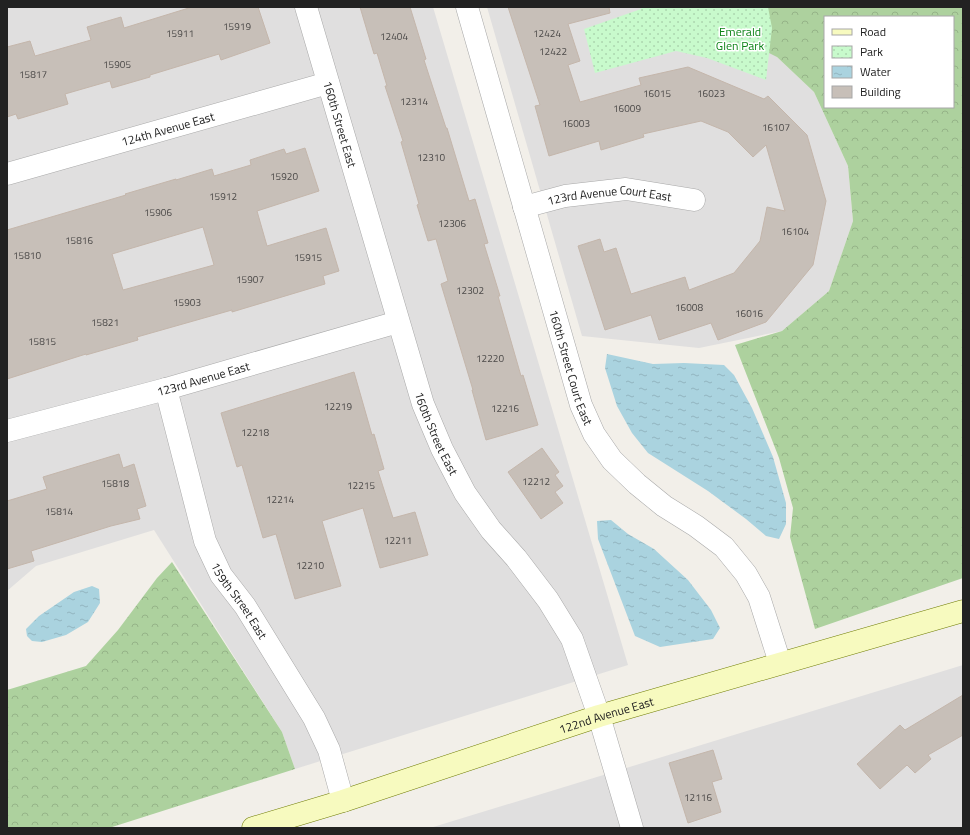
<svg xmlns="http://www.w3.org/2000/svg" width="970" height="835" viewBox="0 0 970 835" font-family="'Titillium Web',sans-serif">
<style>
.residential{fill:#e0dfdf}
.forest{fill:url(#forest-crowns);fill-rule:evenodd}
.park{fill:url(#park-dots)}
.water{fill:url(#water-ripples)}
.building{fill:#c7bfb8;stroke:#c4b6ab;fill-rule:evenodd}
.lines{fill:none;stroke-linecap:round;stroke-linejoin:round}
.minor-casing{stroke:#a9a9a9;stroke-width:23}
.secondary-casing{stroke:#707d05;stroke-width:23}
.minor{stroke:#fff;stroke-width:22}
.secondary{stroke:#f7fabf;stroke-width:22}
.labels{text-anchor:middle;dominant-baseline:central;stroke-width:3;stroke-linejoin:round;paint-order:stroke}
.number-label{font-size:10px;fill:#4b4948}
.park-label{font-size:12px;fill:#0c8416;stroke:#fff}
.street-label{font-size:12px;fill:#222;stroke:#fff}
</style>
<defs>
<pattern id="forest-crowns" width="20" height="18" patternUnits="userSpaceOnUse"><rect width="20" height="18" fill="#add19e"/><path d="M2 6a3 3 0 1 1 6 0M12 15a3 3 0 1 1 6 0" fill="none" stroke="#95b388"/></pattern>
<pattern id="park-dots" width="8" height="8" patternUnits="userSpaceOnUse"><rect width="8" height="8" fill="#c8facc"/><path d="M2 2h.1M6 6h.1" fill="none" stroke="#acd6af" stroke-width="1.8" stroke-linecap="round"/></pattern>
<pattern id="water-ripples" width="26" height="14" patternUnits="userSpaceOnUse"><rect width="26" height="14" fill="#aad3df"/><path d="M2 4q2-2 4 0t4 0M15 11q2-2 4 0t4 0" fill="none" stroke="#92b5bf"/></pattern>
</defs>
<rect width="100%" height="100%" fill="#f2efe9"/>
<!-- residential -->
<path class="residential" d="M 7,7 L 433,7 L 628,665 L 295,769 L 282,732 L 154,530 L 36,566 L 7,591 Z
M 487,7 L 768,7 L 777,57 L 814,92 L 848,166 L 853,221 L 829,291 L 782,331 L 699,348 L 582,336 Z
M 963,665 L 963,828 L 430,828 Z"/>
<!-- forest -->
<path class="forest" d="M 677,7 L 963,7 L 963,578 L 815,629 L 790,537 L 793,508 L 779,458 L 735,345 L 782,331 L 829,291 L 853,221 L 848,166 L 814,92 L 777,57 ZM 825,17 L 953,17 L 953,107 L 825,107 Z
M 172,562 L 282,732 L 295,769 L 109,828 L 7,828 L 7,690 L 86,666 L 118,630 L 157,578 Z"/>
<!-- park -->
<path class="park" d="M 641,7 L 768,7 L 772,28 L 766,80 L 707,58 L 676,51 L 595,73 L 584,29 L 641,9 Z"/>
<!-- water -->
<path class="water" d="M 607,354 L 653,364 L 684,363 L 724,365 L 734,375 L 752,408 L 773,457 L 786,503 L 786,524 L 779,539 L 766,536 L 746,519 L 708,491 L 648,453 L 632,433 L 617,406 L 605,368 Z
M 611,520 L 628,534 L 654,549 L 688,580 L 711,610 L 720,628 L 713,639 L 660,647 L 635,636 L 598,539 L 597,521 Z
M 92,586 L 99,589 L 100,603 L 88,622 L 66,635 L 42,642 L 32,641 L 27,636 L 26,629 L 39,616 L 74,592 Z"/>
<!-- building -->
<path class="building" d="M 192,7 L 258,7 L 270,43 L 221,60 L 219,54 L 150,75 L 150,77 L 112,88 L 110,81 L 65,94 L 68,104 L 18,119 L 16,114 L 7,117 L 7,47 L 30,41 L 35,56 L 91,40 L 87,27 L 121,17 L 124,28 Z
M 360,7 L 410,7 L 426,59 L 424,60 L 446,128 L 447,128 L 469,201 L 475,199 L 488,243 L 484,244 L 500,296 L 498,296 L 521,376 L 523,375 L 538,425 L 486,440 L 472,390 L 473,390 L 441,284 L 448,281 L 436,239 L 428,241 L 417,205 L 419,204 L 401,142 L 403,141 L 385,86 L 387,86 L 377,53 L 374,54 Z
M 508,7 L 609,7 L 610,13 L 568,24 L 580,61 L 568,65 L 580,102 L 641,85 L 639,78 L 688,67 L 764,99 L 768,96 L 807,135 L 826,201 L 813,265 L 766,322 L 718,340 L 711,323 L 659,340 L 651,315 L 605,330 L 578,246 L 600,239 L 604,252 L 616,248 L 631,294 L 685,277 L 689,290 L 734,273 L 760,241 L 767,207 L 785,211 L 766,145 L 753,157 L 728,132 L 701,121 L 643,134 L 644,137 L 601,150 L 599,141 L 549,156 L 535,106 L 540,105 Z
M 305,148 L 319,191 L 257,211 L 267,246 L 326,228 L 339,271 L 323,276 L 325,284 L 232,312 L 232,310 L 137,337 L 138,340 L 86,355 L 86,354 L 7,379 L 7,230 L 126,195 L 125,194 L 176,179 L 176,180 L 212,169 L 214,176 L 251,165 L 250,160 L 284,149 L 286,154 ZM 203,227 L 214,265 L 123,290 L 112,254 Z
M 354,372 L 372,435 L 374,434 L 384,469 L 378,471 L 393,518 L 415,512 L 428,555 L 380,568 L 363,508 L 322,521 L 341,586 L 295,599 L 276,534 L 263,538 L 242,465 L 237,467 L 221,413 Z
M 542,448 L 559,472 L 555,475 L 563,486 L 555,492 L 563,503 L 541,519 L 508,472 Z
M 119,454 L 123,468 L 134,464 L 146,506 L 137,509 L 140,519 L 111,526 L 31,551 L 34,561 L 7,569 L 7,501 L 47,489 L 43,477 Z
M 963,695 L 963,735 L 928,755 L 931,759 L 915,773 L 907,765 L 880,789 L 857,764 L 900,725 L 905,730 Z
M 713,750 L 722,779 L 712,782 L 721,812 L 688,823 L 669,763 Z"/>
<g class="lines">
<defs>
<g id="minor">
<path id="s1" d="M 306,7 L 423,404 L 442,449 L 465,493 L 491,530 L 516,558 L 548,600 L 572,639 L 599,716 L 632,828"/>
<path id="s2" d="M 467,7 L 581,405 L 594,434 L 612,460 L 637,484 L 664,506 L 696,526 L 724,547 L 746,574 L 759,597 L 780,663"/>
<path id="s3" d="M 7,174 L 328,83"/>
<path id="s4" d="M 524,207 L 565,196 L 626,189 L 694,200"/>
<path id="s5" d="M 166,389 L 205,541 L 221,575 L 245,606 L 314,718 L 329,750 L 343,801"/>
<path id="s6" d="M 7,431 L 166,389 L 398,322"/>
</g>
<g id="secondary">
<path id="s7" d="M 253,828 L 343,801 L 599,716 L 963,611"/>
</g>
</defs>
<!-- minor casing -->
<use href="#minor" class="minor-casing"/>
<!-- secondary casing -->
<use href="#secondary" class="secondary-casing"/>
<!-- minor -->
<use href="#minor" class="minor"/>
<!-- secondary -->
<use href="#secondary" class="secondary"/>
</g>
<g class="labels">
<!-- number labels -->
<g class="number-label">
<text x="237" y="26">15919</text>
<text x="180" y="33">15911</text>
<text x="547" y="33">12424</text>
<text x="394" y="36">12404</text>
<text x="553" y="51">12422</text>
<text x="117" y="64">15905</text>
<text x="33" y="74">15817</text>
<text x="657" y="93">16015</text>
<text x="711" y="93">16023</text>
<text x="414" y="101">12314</text>
<text x="627" y="108">16009</text>
<text x="576" y="123">16003</text>
<text x="776" y="127">16107</text>
<text x="431" y="157">12310</text>
<text x="284" y="176">15920</text>
<text x="223" y="196">15912</text>
<text x="158" y="212">15906</text>
<text x="452" y="223">12306</text>
<text x="795" y="231">16104</text>
<text x="79" y="240">15816</text>
<text x="27" y="255">15810</text>
<text x="308" y="257">15915</text>
<text x="250" y="279">15907</text>
<text x="470" y="290">12302</text>
<text x="187" y="302">15903</text>
<text x="689" y="307">16008</text>
<text x="749" y="313">16016</text>
<text x="105" y="322">15821</text>
<text x="42" y="341">15815</text>
<text x="490" y="358">12220</text>
<text x="338" y="406">12219</text>
<text x="505" y="408">12216</text>
<text x="255" y="432">12218</text>
<text x="536" y="481">12212</text>
<text x="115" y="483">15818</text>
<text x="361" y="485">12215</text>
<text x="280" y="499">12214</text>
<text x="59" y="511">15814</text>
<text x="398" y="540">12211</text>
<text x="310" y="565">12210</text>
<text x="698" y="797">12116</text>
</g>
<!-- park labels -->
<g class="park-label">
<text x="740" y="31">Emerald<tspan x="740" dy="14">Glen Park</tspan></text>
</g>
<!-- street labels -->
<g class="street-label">
<text stroke="none"><textPath href="#s1" startOffset="122">160th Street East</textPath></text>
<text stroke="none"><textPath href="#s3" startOffset="167">124th Avenue East</textPath></text>
<text stroke="none"><textPath href="#s4" startOffset="87">123rd Avenue Court East</textPath></text>
<text stroke="none"><textPath href="#s2" startOffset="375">160th Street Court East</textPath></text>
<text stroke="none"><textPath href="#s6" startOffset="203">123rd Avenue East</textPath></text>
<text stroke="none"><textPath href="#s1" startOffset="446">160th Street East</textPath></text>
<text stroke="none"><textPath href="#s5" startOffset="226">159th Street East</textPath></text>
<text stroke="none"><textPath href="#s7" startOffset="371">122nd Avenue East</textPath></text>
</g>
</g>
<!-- border -->
<rect width="970" height="835" fill="none" stroke="#222222" stroke-width="16"/>
<!-- legend -->
<rect x="824" y="16" width="130" height="92" fill="#ffffff" stroke="#a7a7a7"/>
<rect x="832" y="29" width="20" height="6" fill="#f7fabf" stroke="#a7a7a7"/>
<text x="860" y="36" font-size="12" fill="#222222">Road</text>
<rect x="832" y="46" width="20" height="12" fill="url(#park-dots)" stroke="#a7a7a7"/>
<text x="860" y="56" font-size="12" fill="#222222">Park</text>
<rect x="832" y="66" width="20" height="12" fill="url(#water-ripples)" stroke="#a7a7a7"/>
<text x="860" y="76" font-size="12" fill="#222222">Water</text>
<rect x="832" y="86" width="20" height="12" fill="#c7bfb8" stroke="#a7a7a7"/>
<text x="860" y="96" font-size="12" fill="#222222">Building</text>
</svg>
